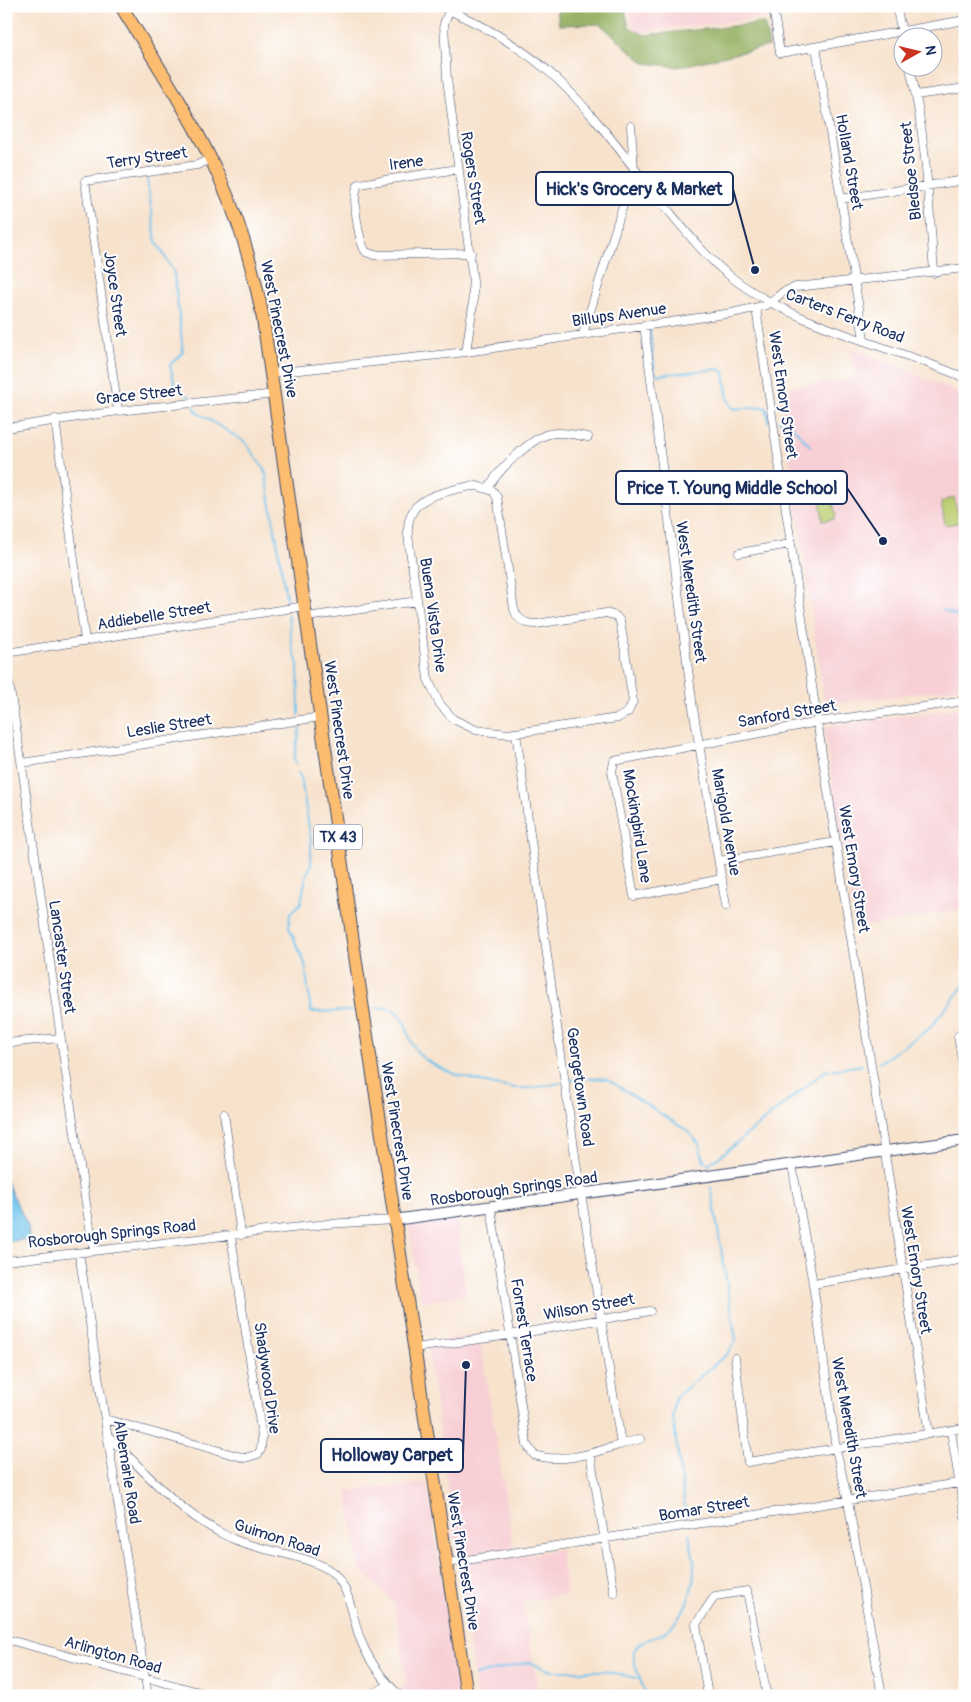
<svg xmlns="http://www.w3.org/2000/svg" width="971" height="1702" viewBox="0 0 971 1702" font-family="Pangolin,sans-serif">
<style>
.built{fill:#f7cfd4}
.green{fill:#bbcd70;stroke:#6b7e67}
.forest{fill:#94b062;stroke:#587060}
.water{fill:#71c2ec;stroke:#4678a5}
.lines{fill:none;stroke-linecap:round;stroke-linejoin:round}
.stream{stroke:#71c2ec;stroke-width:2}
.minor-casing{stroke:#3c4a6e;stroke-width:9}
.tertiary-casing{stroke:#3c4a6e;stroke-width:12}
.primary-casing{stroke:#3c4a6e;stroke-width:14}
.minor{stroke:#fff;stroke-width:8}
.tertiary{stroke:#fff;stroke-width:10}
.primary{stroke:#fcbd6f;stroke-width:12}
.labels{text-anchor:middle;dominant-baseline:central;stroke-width:4;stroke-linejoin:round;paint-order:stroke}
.shield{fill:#fff;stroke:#5f6d8e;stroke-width:1}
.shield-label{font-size:15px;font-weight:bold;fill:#1b2f5e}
.street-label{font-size:16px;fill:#1b2f5e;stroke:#fff}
.leader{fill:none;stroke:#1b2f5e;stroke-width:2}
.callout-dot{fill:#1b2f5e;stroke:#fff;stroke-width:2}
.callout{fill:#fff;stroke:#1b2f5e;stroke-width:2}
.callout-label{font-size:18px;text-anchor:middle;font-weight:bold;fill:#1b2f5e}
</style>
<rect width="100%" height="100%" fill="#fff"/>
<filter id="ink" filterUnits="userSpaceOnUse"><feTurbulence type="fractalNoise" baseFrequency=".02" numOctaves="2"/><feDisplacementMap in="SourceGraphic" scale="10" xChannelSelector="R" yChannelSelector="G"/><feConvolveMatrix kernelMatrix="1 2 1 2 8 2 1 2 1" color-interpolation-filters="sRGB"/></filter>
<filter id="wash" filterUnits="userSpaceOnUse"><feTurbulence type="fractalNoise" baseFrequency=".0096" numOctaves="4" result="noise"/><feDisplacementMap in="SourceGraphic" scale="20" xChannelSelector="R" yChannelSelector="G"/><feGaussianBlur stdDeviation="1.12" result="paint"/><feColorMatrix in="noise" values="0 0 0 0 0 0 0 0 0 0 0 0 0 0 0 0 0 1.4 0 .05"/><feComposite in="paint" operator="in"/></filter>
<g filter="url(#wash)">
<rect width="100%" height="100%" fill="#f7e2cc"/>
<!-- built -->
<path class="built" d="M 629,6 L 765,6 L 767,18 L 639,32 L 632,25 Z
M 850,347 L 965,395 L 965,687 L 825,705 L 779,389 L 855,379 Z
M 965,707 L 965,909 L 856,928 L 824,731 L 828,727 Z
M 456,1219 L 466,1296 L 421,1302 L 409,1225 Z
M 479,1335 L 515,1557 L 560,1549 L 567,1594 L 523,1602 L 539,1696 L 477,1696 L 427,1343 Z
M 427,1483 L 459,1696 L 395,1696 L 406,1680 L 394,1604 L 359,1568 L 347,1491 Z"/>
<!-- green -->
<path class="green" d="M 832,497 L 836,516 L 834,519 L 823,521 L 820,498 Z
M 954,497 L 959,520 L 958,523 L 945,525 L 941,502 Z"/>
<!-- forest -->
<path class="forest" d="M 557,6 L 624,6 L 629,27 L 645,35 L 764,23 L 769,46 L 678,67 L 644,63 L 600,24 L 559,25 Z"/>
<!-- water -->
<path class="water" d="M 6,1181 L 28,1226 L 29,1237 L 27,1239 L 6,1242 Z"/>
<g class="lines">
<!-- stream -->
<path class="stream" d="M 147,180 L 156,241 L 174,273 L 183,352 L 170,365 L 176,389 L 192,398
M 650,330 L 655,373 L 657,375 L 720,369 L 724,373 L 728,400 L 732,407 L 736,409 L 766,407 L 769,422
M 194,407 L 198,413 L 245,442 L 265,470 L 287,602
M 778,421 L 791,425 L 810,446
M 943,610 L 965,620
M 288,615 L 292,646 L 298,664 L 299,715
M 297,765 L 294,759 L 300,728
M 298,773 L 301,778 L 311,841 L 311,865 L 306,876 L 301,903 L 290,914 L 289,927 L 305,964 L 311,1012 L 352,1011
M 375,1008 C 413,1005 401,1034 418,1053 C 436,1073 496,1088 522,1088 C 535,1089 548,1085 560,1083
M 879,1063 L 929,1029 L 965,984
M 570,1080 L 592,1078 L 607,1079 L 688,1131 L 699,1144 L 704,1162 L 709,1163
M 709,1167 L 709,1163 L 718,1158 L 825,1071 L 862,1065
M 686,1517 L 673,1416 L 675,1398 L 728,1353 L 736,1340 L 711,1187
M 475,1675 L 529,1662 L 551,1671 L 605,1671 L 640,1679 L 646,1696
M 640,1678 C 637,1671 632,1661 634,1652 C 636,1641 653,1639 662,1634 C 684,1620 695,1590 694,1564 C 694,1554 690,1544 689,1534"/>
</g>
</g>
<g filter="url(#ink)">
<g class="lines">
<defs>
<path id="minor" d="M 440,6 C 484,25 524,48 558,80 C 595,115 626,159 658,198 C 681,225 702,254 730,276 C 794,327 890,345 965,378
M 773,6 L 780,53 L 965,20
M 896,6 L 904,41
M 449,10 L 444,24 L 447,79 L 473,280 L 473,305 L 466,352
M 816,47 L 864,339
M 910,68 C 926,135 929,204 934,273
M 916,95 L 965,88
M 458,169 L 359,184 C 350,193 359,243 366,252 L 374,255 L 471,253
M 841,199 L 965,180
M 756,308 L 823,760 L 929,1434
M 644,325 L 693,708 L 726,906
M 583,334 L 634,170 L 631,126
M 272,373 L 466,352 L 732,313 L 767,305 L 783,292 L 796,287 L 965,268
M 118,411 L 85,181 L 197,165 L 211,159
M 55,419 L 85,641
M 6,428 L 118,411 L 275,394
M 477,486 L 493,491 L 497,497 L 514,609 C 517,619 525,624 536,624 L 606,613 L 616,616 L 620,621 L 633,701 L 628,712 L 618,718 L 508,734 L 476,730 L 453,719 L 439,703 L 428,679 L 408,535 C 406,508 422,498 445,492 C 456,489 466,486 477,486 Z
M 488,489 C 495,473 531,438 549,434 C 561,431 575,435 588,437
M 739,553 L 790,544
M 307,617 L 417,601
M 6,653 L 305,606
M 6,666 C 39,861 60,1057 94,1251
M 516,733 L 576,1162 L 621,1444
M 22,763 L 320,717
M 719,861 L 836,842
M 722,879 L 634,896 L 612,772 L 614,761 L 818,722 L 965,701
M 958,1036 L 965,1075
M 6,1043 L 60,1038
M 224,1114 L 241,1235
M 792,1165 L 813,1284 L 836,1449 L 848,1501 L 882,1696
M 491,1208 L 527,1445 L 534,1455 C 568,1466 607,1447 640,1439
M 79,1253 L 148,1696
M 6,1261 L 327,1224 L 394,1220
M 813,1284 L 965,1259
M 414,1348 L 510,1335 L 650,1311
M 735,1358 L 748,1462 L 965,1428
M 105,1419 L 245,1458 L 258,1454 L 261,1449 L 262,1437 L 231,1236
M 951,1431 L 965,1517
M 107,1435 C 147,1473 180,1515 231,1538 C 260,1552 308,1554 332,1572 C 351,1588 352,1619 361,1641 C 370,1663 383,1680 400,1696
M 590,1454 L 614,1593
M 447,1563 L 965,1482
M 6,1639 L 213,1696
M 370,1696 L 388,1685
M 708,1696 L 696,1624 L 715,1596 L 747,1591 L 767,1696"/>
<path id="tertiary" d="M 394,1220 L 965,1140"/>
<path id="primary" d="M 121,6 C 156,63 194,120 221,181 C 241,225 254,271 263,319 L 359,983 L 467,1696"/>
</defs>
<!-- minor casing -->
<use href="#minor" class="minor-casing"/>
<!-- tertiary casing -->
<use href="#tertiary" class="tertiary-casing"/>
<!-- primary casing -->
<use href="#primary" class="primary-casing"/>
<!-- minor -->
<use href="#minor" class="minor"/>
<!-- tertiary -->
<use href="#tertiary" class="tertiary"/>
<!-- primary -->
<use href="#primary" class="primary"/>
</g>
</g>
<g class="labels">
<!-- shield labels -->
<rect class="shield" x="314" y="824.5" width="48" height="25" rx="4"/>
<g class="shield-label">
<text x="338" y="837">TX 43</text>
</g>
<!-- street labels -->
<g class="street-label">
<text transform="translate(147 158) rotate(-8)">Terry Street</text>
<text transform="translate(849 162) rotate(80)">Holland Street</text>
<text transform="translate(406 163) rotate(-8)">Irene</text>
<text transform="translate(911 171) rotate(-96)">Bledsoe Street</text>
<text transform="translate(473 178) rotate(81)">Rogers Street</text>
<text transform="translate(115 294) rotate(82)">Joyce Street</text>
<text transform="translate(619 315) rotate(-8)">Billups Avenue</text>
<text transform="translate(845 316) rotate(21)">Carters Ferry Road</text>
<text transform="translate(279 329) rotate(79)">West Pinecrest Drive</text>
<text transform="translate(139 395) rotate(-6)">Grace Street</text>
<text transform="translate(783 395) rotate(82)">West Emory Street</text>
<text transform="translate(691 592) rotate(82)">West Meredith Street</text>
<text transform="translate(433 615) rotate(82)">Buena Vista Drive</text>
<text transform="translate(154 616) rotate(-9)">Addiebelle Street</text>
<text transform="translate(787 714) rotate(-10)">Sanford Street</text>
<text transform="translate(169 726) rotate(-9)">Leslie Street</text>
<text transform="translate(339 730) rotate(82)">West Pinecrest Drive</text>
<text transform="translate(726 822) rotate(80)">Marigold Avenue</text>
<text transform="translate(637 826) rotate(81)">Mockingbird Lane</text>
<text transform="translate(854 869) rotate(81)">West Emory Street</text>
<text transform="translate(62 957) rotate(82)">Lancaster Street</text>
<text transform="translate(580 1087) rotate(82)">Georgetown Road</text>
<text transform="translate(397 1131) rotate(81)">West Pinecrest Drive</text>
<text transform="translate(514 1189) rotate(-8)">Rosborough Springs Road</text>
<text transform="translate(112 1234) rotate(-6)">Rosborough Springs Road</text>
<text transform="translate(916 1270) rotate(81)">West Emory Street</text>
<text transform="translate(589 1307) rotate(-10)">Wilson Street</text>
<text transform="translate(524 1330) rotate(81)">Forrest Terrace</text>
<text transform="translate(267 1378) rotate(82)">Shadywood Drive</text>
<text transform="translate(849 1428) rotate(80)">West Meredith Street</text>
<text transform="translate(127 1472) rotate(81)">Albemarle Road</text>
<text transform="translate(704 1509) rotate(-9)">Bomar Street</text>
<text transform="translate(277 1538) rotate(18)">Guimon Road</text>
<text transform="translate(463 1561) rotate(81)">West Pinecrest Drive</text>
<text transform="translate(113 1655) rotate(16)">Arlington Road</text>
</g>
</g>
<!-- callouts -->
<path class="leader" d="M755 270L733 189M883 541L847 488M466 1365L463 1455"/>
<g class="callout-dot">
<circle cx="755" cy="270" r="5"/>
<circle cx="883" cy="541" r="5"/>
<circle cx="466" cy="1365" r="5"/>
</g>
<g class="callout">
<rect x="536" y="172" width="197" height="33" rx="5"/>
<rect x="616" y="471" width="231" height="33" rx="5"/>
<rect x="321" y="1439" width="142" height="33" rx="5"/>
</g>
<g class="callout-label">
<text x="634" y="195">Hick's Grocery &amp; Market</text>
<text x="732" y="494">Price T. Young Middle School</text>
<text x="392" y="1461">Holloway Carpet</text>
</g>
<!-- margin -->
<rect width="971" height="1702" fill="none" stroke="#fff" stroke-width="25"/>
<!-- north arrow -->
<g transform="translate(918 52) rotate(82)"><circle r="24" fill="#ffffff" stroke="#a4acbf"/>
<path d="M0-4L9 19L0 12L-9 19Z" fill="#c8321e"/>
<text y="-8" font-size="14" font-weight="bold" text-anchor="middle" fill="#1b2f5e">N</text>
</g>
</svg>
